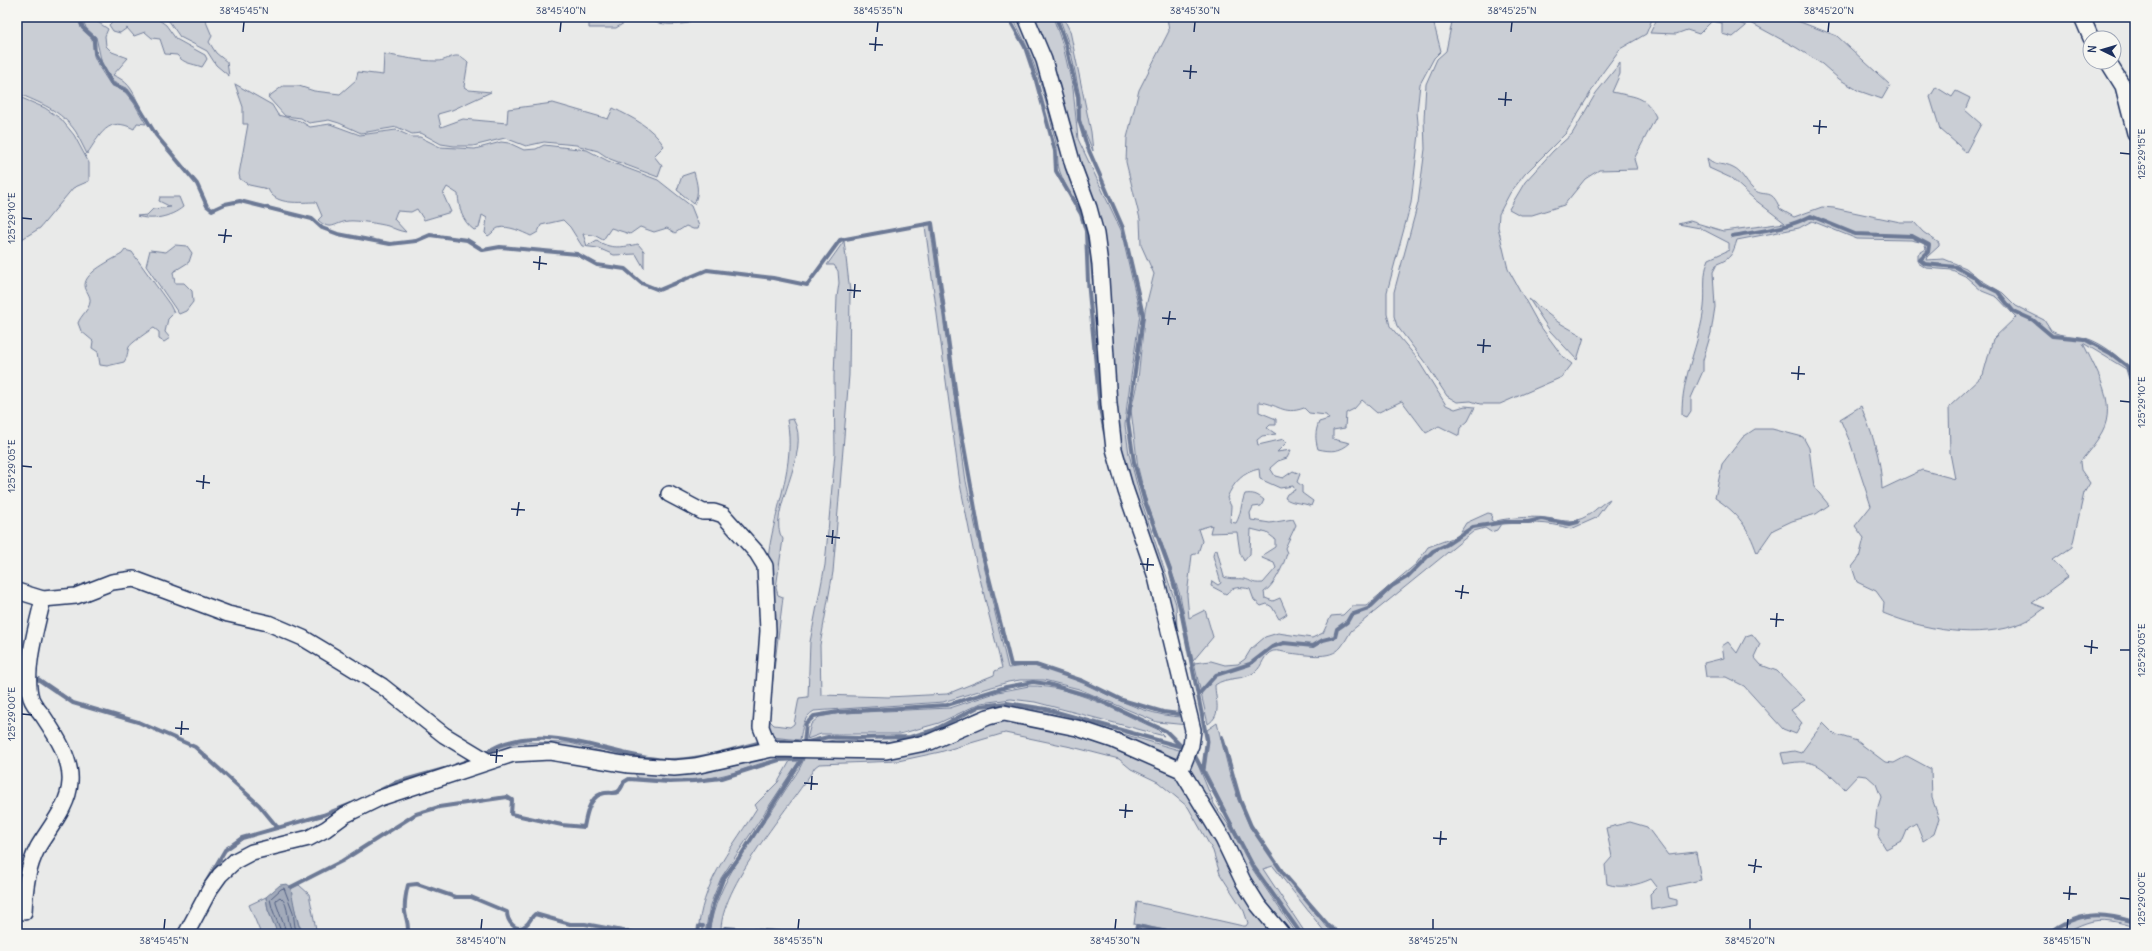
<svg xmlns="http://www.w3.org/2000/svg" width="2152" height="951" viewBox="0 0 2152 951" font-family="Delius,sans-serif">
<style>
.green{fill:#caced5;stroke:#727e9a}
.water{fill:#a2aaba;stroke:#6c7995}
.lines{fill:none;stroke-linecap:round;stroke-linejoin:round}
.shore{stroke:#516083;stroke-width:1}
.stream{stroke:#6c7995;stroke-width:4}
.minor-casing{stroke:#1b2f5e;stroke-width:18}
.minor{stroke:#f6f6f2;stroke-width:15}
.ticks{fill:none;stroke:#1b2f5e;stroke-width:1.5}
.neatline{fill:none;stroke:#1b2f5e;stroke-width:1.5}
.ticks-label{font-size:10px;text-anchor:middle;fill:#1b2f5e}
</style>
<rect width="100%" height="100%" fill="#e9eae9"/>
<filter id="ink" filterUnits="userSpaceOnUse"><feTurbulence type="fractalNoise" baseFrequency=".025" numOctaves="2"/><feDisplacementMap in="SourceGraphic" scale="8" xChannelSelector="R" yChannelSelector="G"/><feConvolveMatrix kernelMatrix="1 2 1 2 8 2 1 2 1" color-interpolation-filters="sRGB"/></filter>
<g filter="url(#ink)">
<!-- green -->
<path class="green" d="M 17,17 L 78,17 L 81,28 L 92,38 L 94,56 L 99,67 L 110,84 L 125,92 L 134,103 L 146,124 L 137,123 L 134,129 C 108,115 100,135 87,154 C 83,147 80,139 76,132 C 61,110 40,103 17,93 Z
M 82,17 L 90,17 L 108,29 L 105,36 L 106,46 L 112,52 L 128,58 L 113,75 C 127,81 132,88 138,103 L 128,89 L 113,82 L 102,64 L 96,37 L 86,28 Z
M 117,17 L 155,17 L 166,25 L 176,39 L 205,55 L 207,59 L 202,67 C 191,63 184,64 177,55 L 165,54 L 160,39 L 152,38 L 145,32 L 134,36 L 127,28 L 120,33 L 113,31 L 109,25 Z
M 162,17 L 204,17 L 212,36 L 209,42 L 216,53 L 227,62 L 229,76 L 216,65 L 207,51 L 180,37 L 169,21 Z
M 589,17 L 634,17 L 616,28 L 589,28 Z
M 646,17 L 687,17 L 689,23 C 676,25 656,26 646,17 Z
M 1012,17 L 1022,17 L 1035,46 L 1055,110 L 1068,163 L 1088,215 L 1093,234 L 1097,256 L 1104,376 L 1111,442 L 1123,490 L 1153,576 L 1188,725 L 1157,722 L 1079,689 L 1044,680 L 1020,680 L 1008,682 L 943,702 L 814,711 C 803,717 802,729 800,740 L 771,737 L 767,735 L 764,725 C 766,692 771,660 771,627 C 771,604 766,574 769,551 C 775,508 796,464 787,420 L 793,419 C 814,452 764,515 783,539 L 776,588 L 778,595 L 783,597 L 768,719 L 774,725 L 790,727 L 794,724 L 799,698 L 808,697 L 810,642 L 825,565 L 835,453 L 834,377 L 837,297 L 839,283 L 838,271 L 834,265 L 827,265 L 844,241 L 850,292 L 849,375 L 833,572 L 820,645 L 821,695 L 888,697 L 947,694 L 994,675 L 995,671 L 1002,668 L 974,554 L 960,484 L 925,226 L 930,224 L 966,481 L 981,553 L 1008,668 C 1018,667 1029,665 1039,667 C 1088,679 1130,715 1182,717 L 1184,715 L 1149,572 L 1116,475 L 1111,454 L 1102,403 L 1088,230 C 1082,209 1067,192 1060,172 C 1057,164 1058,156 1057,148 C 1047,103 1035,57 1012,17 Z
M 1030,17 L 1053,17 L 1063,46 L 1073,89 L 1078,139 L 1121,230 L 1140,314 L 1127,405 L 1125,425 L 1129,454 L 1141,500 L 1176,604 L 1177,629 L 1200,732 L 1196,760 L 1214,804 L 1230,827 L 1251,867 L 1297,934 L 1288,934 L 1271,916 L 1192,779 L 1190,768 L 1195,741 L 1118,449 L 1104,258 Z
M 1059,17 L 1063,17 L 1070,31 L 1091,132 L 1093,151 L 1080,120 L 1080,97 L 1070,47 Z
M 1167,17 L 1432,17 L 1441,51 L 1434,58 L 1420,84 L 1417,112 L 1419,134 L 1411,203 L 1387,292 L 1387,313 L 1390,326 L 1416,357 L 1446,405 L 1455,409 L 1465,406 L 1475,407 L 1468,421 L 1460,428 L 1459,436 L 1439,426 L 1426,433 L 1402,401 L 1377,413 L 1362,400 L 1354,409 L 1346,413 L 1345,428 L 1333,430 L 1333,439 L 1350,443 C 1340,452 1331,452 1318,449 C 1315,439 1315,432 1319,422 L 1329,419 L 1326,415 L 1309,413 L 1304,408 C 1283,416 1277,403 1259,402 L 1259,412 L 1276,419 L 1276,425 L 1270,425 L 1267,428 L 1276,434 L 1262,436 L 1257,440 L 1258,445 L 1284,439 L 1287,442 L 1277,452 L 1291,450 L 1287,458 L 1278,461 L 1270,468 L 1275,476 L 1283,478 L 1293,471 L 1300,474 L 1297,482 L 1302,486 L 1302,493 L 1313,501 L 1311,506 C 1302,502 1292,504 1285,498 L 1287,494 L 1295,490 L 1293,486 L 1280,488 L 1260,479 L 1259,469 C 1243,472 1233,483 1227,498 L 1231,506 L 1230,522 L 1236,523 C 1241,515 1241,503 1245,494 C 1253,493 1257,494 1264,500 L 1261,506 L 1253,507 L 1250,513 L 1251,520 L 1270,523 L 1293,519 L 1296,525 L 1285,548 L 1287,553 C 1284,565 1274,586 1264,592 L 1265,598 L 1273,601 L 1280,598 L 1287,614 L 1279,619 L 1272,607 L 1267,604 L 1261,606 L 1254,600 L 1250,589 C 1240,587 1233,586 1226,594 L 1211,586 L 1212,581 L 1218,585 L 1221,583 L 1213,556 L 1214,551 L 1217,550 L 1224,577 C 1232,580 1236,578 1244,579 C 1252,580 1250,584 1263,583 L 1276,568 L 1274,563 L 1262,558 L 1264,554 L 1275,547 L 1275,539 L 1267,533 L 1251,529 L 1250,554 L 1244,561 L 1240,553 L 1237,532 L 1210,533 L 1212,525 L 1198,529 L 1202,541 L 1198,553 L 1192,555 L 1187,595 L 1189,618 L 1205,610 L 1213,637 L 1193,661 L 1180,595 L 1145,496 L 1138,468 L 1131,410 L 1138,379 L 1145,310 L 1154,274 L 1141,245 L 1140,219 L 1126,162 L 1127,138 L 1139,90 L 1169,31 Z
M 1453,17 L 1653,17 L 1646,34 L 1620,49 L 1603,72 L 1566,133 L 1525,174 L 1510,193 L 1499,214 L 1498,227 L 1508,269 L 1538,323 L 1563,357 L 1572,364 L 1562,377 L 1500,404 L 1480,404 L 1471,401 L 1457,402 L 1447,396 L 1426,364 L 1397,326 L 1394,316 L 1394,292 L 1418,203 L 1425,149 L 1424,119 L 1426,84 L 1437,59 L 1446,51 Z
M 1658,17 L 1727,17 L 1746,26 L 1733,37 L 1722,34 L 1722,23 L 1712,21 L 1699,34 L 1687,30 L 1676,34 L 1650,33 Z
M 1740,17 L 1787,17 L 1837,36 L 1890,85 L 1882,99 L 1859,91 L 1839,79 L 1822,64 L 1797,48 Z
M 384,54 C 401,57 420,61 437,61 C 450,61 455,49 468,62 L 464,87 L 469,90 L 491,92 L 452,110 L 438,114 L 441,127 L 463,119 L 507,123 L 508,109 L 553,103 L 608,119 L 613,108 C 633,118 652,127 664,146 L 654,156 L 662,166 L 658,177 L 610,159 L 598,151 L 576,145 L 544,142 L 526,146 L 505,138 L 473,146 L 454,146 L 441,144 L 421,133 L 412,134 L 397,127 L 361,133 L 339,123 L 329,120 L 309,123 L 301,118 L 285,116 L 268,97 L 283,86 L 299,86 L 314,91 L 340,94 L 356,80 L 358,72 L 383,75 Z
M 1620,63 L 1620,74 L 1612,92 C 1634,97 1646,95 1656,117 L 1634,159 L 1637,169 L 1599,170 L 1585,179 L 1564,205 L 1532,215 L 1520,215 L 1509,209 L 1525,182 L 1553,151 L 1572,134 L 1596,93 Z
M 235,84 L 272,105 L 278,115 L 300,121 L 310,127 L 330,124 L 360,135 L 396,130 L 412,137 L 420,137 L 440,147 L 475,149 L 501,142 L 509,143 L 524,150 L 536,149 L 544,145 L 587,150 L 608,161 L 658,180 L 691,206 L 699,226 L 698,229 L 693,229 L 686,226 L 675,233 L 667,228 L 654,232 L 640,227 L 630,234 L 611,228 L 603,240 L 594,235 L 583,234 L 587,246 L 597,240 C 609,250 624,247 638,244 L 644,251 L 644,268 L 636,254 L 614,255 L 598,248 L 582,246 L 570,227 L 563,220 L 541,225 L 538,232 L 531,236 C 522,232 509,225 498,228 C 495,229 492,234 488,236 L 485,233 L 487,218 L 482,215 L 479,228 L 474,230 C 462,221 459,209 458,194 L 447,187 L 443,194 L 451,212 L 424,220 L 417,209 L 411,212 L 397,211 L 394,219 L 406,232 C 399,231 395,229 388,226 C 381,224 357,220 348,221 C 334,223 331,232 318,220 L 322,216 L 316,202 C 300,202 275,206 268,189 L 249,185 L 240,179 L 239,174 L 248,124 L 243,124 L 243,107 Z
M 1936,87 L 1952,97 L 1956,91 L 1970,98 L 1965,110 L 1981,124 L 1966,152 L 1940,129 L 1930,97 Z
M 17,96 L 45,108 L 61,119 L 74,135 L 89,163 L 89,181 L 73,188 L 40,228 L 17,242 Z
M 1707,158 C 1715,166 1724,163 1733,168 C 1742,172 1745,181 1752,188 C 1764,200 1771,185 1780,209 L 1794,217 L 1822,207 L 1834,208 L 1900,222 L 1914,222 L 1923,232 L 1939,243 L 1939,246 L 1927,257 L 1926,260 L 1944,259 L 1966,268 L 1979,279 L 2003,293 L 2016,306 L 2044,320 L 2051,331 C 2062,337 2073,335 2085,338 C 2102,342 2135,366 2135,384 L 2129,379 L 2126,369 L 2083,343 C 2095,369 2118,403 2102,432 C 2096,443 2088,452 2080,462 L 2081,470 L 2090,483 L 2084,493 L 2072,547 L 2053,560 L 2068,577 L 2032,603 L 2045,608 C 2038,613 2030,620 2022,623 C 1978,640 1925,630 1883,613 L 1884,602 L 1876,591 L 1857,582 L 1852,567 L 1859,558 L 1864,538 L 1855,526 L 1871,506 L 1850,442 L 1840,419 L 1861,406 C 1873,437 1881,456 1882,489 L 1922,470 L 1955,479 L 1950,453 L 1949,407 L 1983,375 L 1993,339 L 2016,317 L 1997,297 L 1982,291 L 1965,276 L 1952,270 L 1926,268 L 1918,263 L 1918,254 L 1926,249 L 1924,243 L 1911,240 L 1857,239 L 1812,221 L 1799,228 L 1737,240 C 1733,253 1731,259 1717,264 L 1713,272 L 1715,307 L 1711,333 L 1703,360 L 1703,371 L 1691,398 L 1691,411 L 1687,417 L 1682,415 C 1681,377 1700,344 1704,307 C 1706,291 1702,274 1709,259 L 1729,250 L 1729,243 L 1700,228 L 1678,224 L 1690,221 L 1723,231 L 1785,223 L 1754,199 L 1731,178 L 1709,168 Z
M 694,172 C 697,184 700,192 694,204 L 677,190 L 682,176 Z
M 160,197 L 179,197 L 183,207 C 171,217 152,221 137,216 L 147,215 L 153,209 L 171,207 L 159,201 Z
M 175,245 L 187,246 L 192,253 L 189,262 L 173,272 L 175,283 L 184,283 L 192,291 L 193,302 L 186,311 L 179,314 L 146,266 L 150,250 L 166,252 Z
M 125,250 L 132,252 L 170,305 L 174,313 L 168,319 L 165,332 L 170,338 L 164,342 L 159,339 L 159,332 L 154,328 C 151,329 130,344 129,347 C 127,353 128,356 124,362 L 107,366 L 100,365 L 98,352 L 92,348 L 93,341 L 81,331 L 78,323 C 81,315 89,310 90,302 C 91,295 85,291 85,285 C 85,272 112,260 122,254 Z
M 1529,299 L 1558,322 L 1584,337 L 1577,360 L 1550,331 Z
M 1755,429 L 1772,429 L 1803,437 L 1809,448 L 1814,487 L 1829,505 L 1816,514 L 1792,521 L 1773,530 L 1757,553 C 1748,527 1738,513 1715,498 L 1722,464 L 1743,437 Z
M 1610,499 L 1596,518 L 1571,529 C 1548,521 1525,523 1501,524 L 1497,530 L 1491,532 L 1485,528 L 1474,531 L 1351,631 C 1348,636 1345,642 1341,647 C 1330,661 1304,654 1288,653 C 1284,652 1277,650 1273,651 C 1263,654 1263,666 1255,672 C 1243,681 1227,676 1215,685 C 1215,700 1223,714 1208,724 L 1194,663 L 1211,661 L 1225,665 L 1238,664 L 1245,659 L 1251,649 L 1265,637 L 1278,633 L 1312,638 L 1323,633 L 1331,616 L 1343,615 L 1352,606 L 1366,606 L 1416,564 L 1428,547 L 1458,536 L 1466,523 L 1488,513 L 1492,514 L 1491,520 L 1494,522 C 1502,518 1536,516 1546,518 C 1556,519 1567,523 1577,520 C 1591,517 1598,505 1610,499 Z
M 1752,634 L 1760,644 L 1754,657 L 1761,665 L 1777,671 L 1805,700 L 1791,710 L 1802,723 L 1796,734 L 1783,729 L 1744,686 L 1726,677 L 1706,677 L 1704,663 L 1724,658 L 1722,646 L 1728,642 L 1737,653 L 1746,636 Z
M 1029,686 C 1074,685 1117,712 1157,729 L 1164,736 L 1035,702 L 1011,699 L 981,703 L 939,723 L 900,734 L 821,734 L 807,739 L 811,724 L 819,717 L 841,713 L 950,708 L 998,692 Z
M 998,706 L 1021,707 L 1046,712 L 1186,752 L 1179,760 L 1173,761 L 1033,713 L 902,745 L 803,745 L 835,740 L 884,742 L 922,737 L 977,712 Z
M 1006,718 L 1074,731 L 1174,773 L 1184,783 L 1262,923 L 1273,934 L 1186,934 L 1134,924 L 1137,902 L 1243,926 L 1246,926 L 1248,923 L 1244,911 L 1220,874 L 1213,851 L 1188,807 L 1158,782 L 1131,769 L 1119,759 L 1076,748 L 1005,733 L 940,752 L 898,761 L 819,764 L 815,767 C 791,807 718,887 721,934 L 709,934 C 716,879 756,838 784,792 C 791,781 802,768 805,755 L 841,756 Z
M 1217,723 L 1229,771 L 1238,800 L 1250,827 L 1299,894 L 1328,928 L 1337,934 L 1328,934 L 1324,931 L 1273,866 L 1263,869 L 1306,934 L 1302,934 L 1254,866 L 1205,770 L 1209,741 L 1207,730 Z
M 1823,723 L 1834,734 L 1857,741 L 1885,762 L 1894,763 L 1907,756 L 1931,769 L 1932,798 L 1939,819 L 1934,834 L 1923,841 L 1916,823 L 1908,828 L 1903,840 L 1886,849 L 1878,836 L 1879,830 L 1875,828 L 1877,810 L 1881,797 L 1876,784 L 1867,776 L 1858,775 L 1845,789 C 1821,768 1819,757 1784,764 L 1781,753 L 1794,751 L 1801,753 Z
M 519,742 L 570,743 L 635,760 L 700,763 L 485,756 L 499,747 Z
M 790,755 L 789,758 C 766,759 746,770 724,775 C 696,782 665,780 637,778 L 634,770 L 692,774 L 709,772 L 766,756 Z
M 790,761 L 799,761 L 721,878 L 710,905 L 705,934 L 701,934 L 704,925 L 699,924 C 705,878 734,845 757,808 L 755,805 L 778,782 Z
M 1630,822 L 1647,827 L 1668,855 L 1696,852 L 1701,880 L 1667,887 L 1669,898 L 1677,900 L 1677,905 L 1651,910 L 1650,894 L 1657,887 L 1651,879 C 1638,885 1621,889 1607,884 L 1605,865 L 1612,857 L 1606,828 Z
M 299,885 L 309,894 L 317,934 L 305,934 L 299,925 L 290,892 L 291,889 Z
M 266,897 L 268,910 L 278,934 L 261,934 L 249,905 Z
M 2100,915 L 2135,923 L 2135,927 C 2119,922 2102,917 2086,923 C 2071,928 2067,934 2050,934 L 2072,920 Z"/>
<!-- water -->
<path class="water" d="M 287,884 L 291,887 C 291,891 297,922 299,926 C 301,929 303,931 305,934 L 278,934 L 268,910 L 266,897 L 280,885 Z"/>
<g class="lines">
<!-- shore -->
<path class="shore" d="M 282,934 L 272,908 L 270,899 L 281,889 L 284,888 L 293,912 L 295,927 L 301,934
M 287,934 L 276,903 L 276,900 L 280,897 C 291,905 285,924 294,934"/>
<!-- stream -->
<path class="stream" d="M 79,17 L 83,28 L 94,38 L 95,53 L 112,84 L 127,91 L 136,102 L 156,135 L 197,184 L 207,206 L 212,210 L 225,204 L 240,201 L 312,219 L 322,228 L 338,234 L 390,244 L 416,241 L 430,235 L 467,240 L 483,250 L 500,247 L 577,254 L 597,265 L 625,269 L 641,283 L 659,290 L 707,270 L 773,278 L 807,285 L 840,240 L 932,223 L 959,418 L 983,554 L 1011,665 L 1036,665 L 1083,681 L 1122,700 L 1163,712 L 1179,714 L 1179,700
M 1008,17 L 1025,47 L 1035,77 L 1055,151 L 1056,171 L 1081,214 L 1086,231 L 1088,281 L 1100,408 L 1105,433
M 1056,17 L 1066,45 L 1078,97 L 1079,120 L 1087,146 L 1123,228 L 1143,315 L 1128,421 L 1134,462 L 1144,499 L 1170,570 L 1181,611 L 1207,740 L 1203,771
M 1732,236 C 1759,231 1786,229 1811,216 L 1855,234 L 1912,236 L 1929,245 L 1928,252 L 1920,260 L 1925,264 L 1956,267 L 1973,276 L 1980,283 L 1998,292 L 2013,311 L 2033,320 L 2052,336 L 2084,339 L 2110,353 L 2127,366 L 2132,379 L 2135,381
M 17,670 L 25,673
M 35,677 L 73,703 L 138,722 L 195,747 L 259,805 L 278,828
M 1198,695 L 1216,675 L 1250,664 L 1272,647 L 1284,643 L 1313,646 L 1323,640 L 1335,637 L 1337,629 L 1347,622 L 1351,615 L 1368,609 L 1392,586 L 1407,577 L 1433,551 L 1446,545 L 1473,527 L 1505,522 L 1528,522 L 1541,519 L 1570,524 L 1578,522
M 1222,737 L 1240,800 L 1251,826 L 1283,873 L 1329,926 L 1340,934
M 772,740 L 797,742
M 804,743 L 828,737 L 858,738 L 910,737 L 934,730 L 980,706 L 1007,703 L 1046,709 L 1182,747
M 804,743 L 806,724 L 814,716 L 838,712 L 947,705 L 1006,687 L 1033,682 L 1048,684 L 1090,696 L 1166,731 L 1181,746
M 484,754 C 540,715 608,758 669,760 C 699,760 732,750 761,742
M 1195,756 L 1253,866 L 1301,934
M 456,765 L 473,759
M 377,792 L 394,783 L 444,769
M 291,887 L 342,861 L 416,814 L 439,807 L 507,797 L 512,800 L 511,814 L 562,825 L 584,827 C 586,817 589,798 601,794 C 614,790 617,799 624,782 L 629,779 L 669,782 L 695,781 L 722,778 L 779,760 L 802,759
M 201,891 L 225,850 L 242,838 L 323,815 L 351,804
M 725,928 L 802,934
M 176,934 L 183,927
M 407,934 C 410,926 406,920 405,912 C 404,903 406,893 408,885 L 417,884 L 455,897 L 471,897 L 507,912 C 507,921 516,934 526,925 C 530,922 531,917 535,914 L 570,924 L 585,924 L 639,934
M 698,934 L 699,926 L 703,926
M 707,934 L 713,905 L 723,879 L 741,855 L 802,759
M 1135,934 L 1137,926 L 1175,934
M 2048,934 C 2078,911 2101,912 2135,922"/>
<defs>
<path id="minor" d="M 1026,17 L 1044,60 L 1073,165 L 1089,208 L 1096,234 L 1100,264 L 1109,404 L 1114,449 L 1126,491 L 1156,577 L 1193,730 L 1191,745 L 1181,770
M 2082,17 L 2091,38
M 2108,62 L 2123,86 L 2135,133
M 669,494 L 703,512 L 714,512 L 723,515 L 757,553 L 765,566 L 768,631 L 761,727 L 766,740 L 772,749
M 17,591 L 43,599 L 76,596 L 112,582 L 134,579 L 228,614 L 268,623 L 303,638 L 338,659 L 382,686 L 444,735 L 487,761
M 24,912 C 25,889 27,868 38,847 C 49,828 69,806 70,782 C 72,759 55,734 43,716 C 39,711 33,704 31,698 C 23,672 37,625 43,599
M 186,934 L 210,889 L 220,875 L 235,861 L 252,852 L 309,838 L 326,829 L 345,815 L 380,798 L 513,754 L 550,752 L 629,765 L 674,768 L 695,766 L 772,749 L 886,751 L 930,742 L 988,717 L 1004,713 L 1077,728 L 1113,740 L 1181,770 L 1223,839 L 1243,881 L 1258,905 L 1282,934"/>
</defs>
<!-- minor casing -->
<use href="#minor" class="minor-casing"/>
<!-- minor -->
<use href="#minor" class="minor"/>
</g>
</g>
<!-- ticks -->
<path class="ticks" d="M 243,32 L 244,22M 560,32 L 561,22M 877,32 L 878,22M 1194,32 L 1195,22M 1511,32 L 1512,22M 1828,32 L 1829,22M 869,44 L 883,45M 875,51 L 876,37M 1183,71 L 1197,72M 1190,79 L 1191,65M 1498,99 L 1512,100M 1505,106 L 1506,92M 1813,126 L 1827,127M 1819,134 L 1820,120M 2120,153 L 2130,154M 22,218 L 32,219M 218,235 L 232,236M 224,243 L 226,229M 533,262 L 547,264M 539,270 L 540,256M 847,290 L 861,291M 854,298 L 855,284M 1162,318 L 1176,319M 1168,325 L 1170,311M 1477,345 L 1491,346M 1483,353 L 1484,339M 1791,373 L 1805,374M 1798,380 L 1799,366M 2120,401 L 2130,402M 22,466 L 32,467M 196,481 L 210,483M 203,489 L 204,475M 511,509 L 525,510M 517,516 L 519,502M 826,536 L 840,538M 832,544 L 833,530M 1140,564 L 1154,565M 1147,571 L 1148,558M 1455,591 L 1469,593M 1461,599 L 1463,585M 1770,619 L 1784,620M 1776,627 L 1777,613M 2084,646 L 2098,648M 2120,650 L 2130,650M 2091,654 L 2092,640M 22,714 L 32,715M 175,728 L 189,729M 181,735 L 182,721M 490,755 L 503,756M 496,763 L 497,749M 804,783 L 818,784M 811,790 L 812,776M 1119,810 L 1133,811M 1125,818 L 1126,804M 1433,838 L 1447,839M 1440,845 L 1441,831M 1748,865 L 1762,867M 1754,873 L 1756,859M 2063,893 L 2077,894M 2120,898 L 2130,899M 2069,900 L 2070,886M 164,929 L 165,919M 481,929 L 482,919M 798,929 L 799,919M 1115,929 L 1116,919M 1433,929 L 1433,919M 1750,929 L 1750,919M 2067,929 L 2068,919"/>
<!-- margin -->
<rect width="2152" height="951" fill="none" stroke="#f6f6f2" stroke-width="44"/>
<!-- north arrow -->
<g transform="translate(2102 50) rotate(275)"><circle r="19" fill="#f6f6f2" stroke="#9ea6b7"/>
<path d="M0-3L7 15L0 10L-7 15Z" fill="#1b2f5e"/>
<text y="-6" font-size="11" font-weight="bold" text-anchor="middle" fill="#1b2f5e">N</text>
</g>
<rect x="22" y="22" width="2108" height="907" class="neatline"/>
<g class="ticks-label">
<text x="244" y="14">38°45'45"N</text>
<text x="561" y="14">38°45'40"N</text>
<text x="878" y="14">38°45'35"N</text>
<text x="1195" y="14">38°45'30"N</text>
<text x="1512" y="14">38°45'25"N</text>
<text x="1829" y="14">38°45'20"N</text>
<text transform="translate(2141 154) rotate(-90)" y="4">125°29'15"E</text>
<text transform="translate(11 218) rotate(-90)" y="4">125°29'10"E</text>
<text transform="translate(2141 402) rotate(-90)" y="4">125°29'10"E</text>
<text transform="translate(11 466) rotate(-90)" y="4">125°29'05"E</text>
<text transform="translate(2141 650) rotate(-90)" y="4">125°29'05"E</text>
<text transform="translate(11 714) rotate(-90)" y="4">125°29'00"E</text>
<text transform="translate(2141 899) rotate(-90)" y="4">125°29'00"E</text>
<text x="164" y="944">38°45'45"N</text>
<text x="481" y="944">38°45'40"N</text>
<text x="798" y="944">38°45'35"N</text>
<text x="1115" y="944">38°45'30"N</text>
<text x="1433" y="944">38°45'25"N</text>
<text x="1750" y="944">38°45'20"N</text>
<text x="2067" y="944">38°45'15"N</text>
</g>
</svg>
